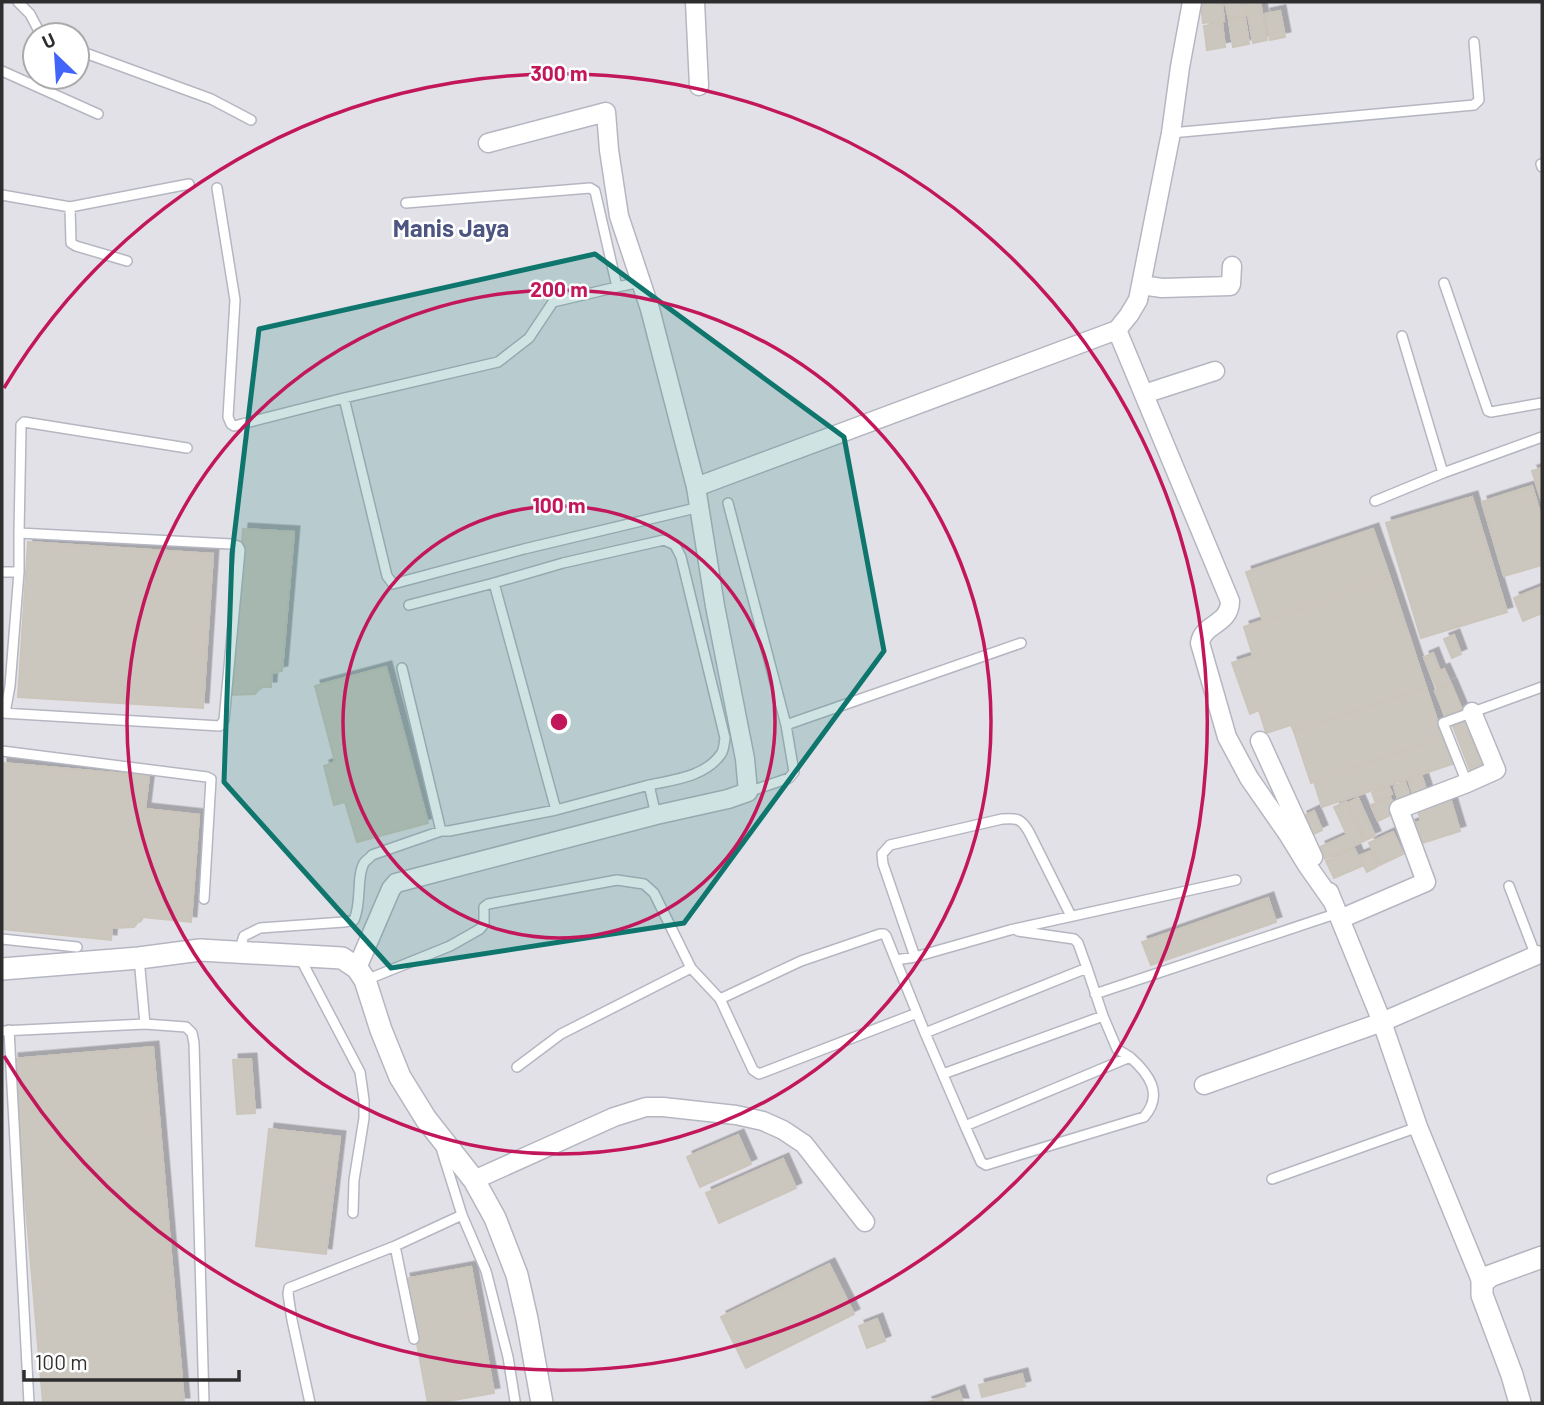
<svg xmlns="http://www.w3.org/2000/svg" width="1544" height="1405" viewBox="0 0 1544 1405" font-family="Barlow,sans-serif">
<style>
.industrial{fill:#e3e1e8;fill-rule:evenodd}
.building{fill:#cbc7bf;stroke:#cbc5ba;stroke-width:2;filter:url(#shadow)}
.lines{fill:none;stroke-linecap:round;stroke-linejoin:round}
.service-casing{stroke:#b4b7c1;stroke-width:12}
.minor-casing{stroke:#b4b7c1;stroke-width:21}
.tertiary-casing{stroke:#b4b7c1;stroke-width:24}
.service{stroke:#fff;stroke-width:9}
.minor{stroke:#fff;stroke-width:18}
.tertiary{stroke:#fff;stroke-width:21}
.marked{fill:#0f766e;fill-opacity:0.2;stroke:#0f766e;stroke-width:5;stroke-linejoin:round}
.ring{fill:none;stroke:#c2185b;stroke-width:3.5}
.labels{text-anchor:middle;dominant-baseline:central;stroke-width:5;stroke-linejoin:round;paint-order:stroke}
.quarter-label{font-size:24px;font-weight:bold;fill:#4d5680;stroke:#fff}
.centre{fill:#c2185b;stroke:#fff;stroke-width:3.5}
.ring-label{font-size:21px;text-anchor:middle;font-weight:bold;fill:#c2185b;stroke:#fff;stroke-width:5;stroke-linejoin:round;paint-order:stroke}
</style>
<defs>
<filter id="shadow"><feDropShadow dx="5.5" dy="-5.5" stdDeviation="0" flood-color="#0004"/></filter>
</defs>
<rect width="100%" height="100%" fill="#efe9e1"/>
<!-- industrial -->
<path class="industrial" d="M 2,2 L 1542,2 L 1542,1403 L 2,1403 ZM 35,35 L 77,35 L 77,77 L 35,77 Z"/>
<!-- building -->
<path class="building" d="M 1201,2 L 1222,2 L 1224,21 L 1203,23 Z
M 1225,2 L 1244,2 L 1247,15 L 1229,19 Z
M 1246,2 L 1260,2 L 1267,40 L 1253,43 Z
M 1280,11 L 1285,37 L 1270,40 L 1265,14 Z
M 1245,18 L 1249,44 L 1233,47 L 1229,20 Z
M 1222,23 L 1225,47 L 1207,50 L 1204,26 Z
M 1542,468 L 1542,502 L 1532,471 Z
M 1532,486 L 1542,520 L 1542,565 L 1504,576 L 1482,502 Z
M 1472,497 L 1507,612 L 1421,638 L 1386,523 Z
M 243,529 L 294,532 L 282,671 L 272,673 L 271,687 L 261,687 L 255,694 L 230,695 Z
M 1373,529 L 1390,578 L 1263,621 L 1246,572 Z
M 28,542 L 213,554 L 203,708 L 18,697 Z
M 1390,578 L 1426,687 L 1294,732 L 1291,725 L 1266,733 L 1259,710 L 1250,714 L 1232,663 L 1253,656 L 1244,627 Z
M 1542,587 L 1542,613 L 1523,621 L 1514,598 Z
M 1454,635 L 1461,654 L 1452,658 L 1444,639 Z
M 1433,653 L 1440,671 L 1431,675 L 1424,657 Z
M 386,667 L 428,823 L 357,842 L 345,802 L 334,805 L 324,766 L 335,762 L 315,686 Z
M 1444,669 L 1450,682 L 1437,688 L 1431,675 Z
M 1451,684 L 1462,710 L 1446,717 L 1435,691 Z
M 1426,687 L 1443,738 L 1311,783 L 1294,732 Z
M 1465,721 L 1484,770 L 1472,775 L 1453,726 Z
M 1443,738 L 1452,764 L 1322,807 L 1314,782 Z
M 2,763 L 149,776 L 145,809 L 199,815 L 191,922 L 142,917 L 134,927 L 112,928 L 111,940 L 2,929 Z
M 1421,774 L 1428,795 L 1415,800 L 1408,779 Z
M 1405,782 L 1412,802 L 1400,806 L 1394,786 Z
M 1388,785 L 1392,794 L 1375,801 L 1372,793 Z
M 1390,797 L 1397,812 L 1378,821 L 1371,805 Z
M 1358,798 L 1375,836 L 1366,840 L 1348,803 Z
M 1450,798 L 1460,831 L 1416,845 L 1410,825 L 1421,821 L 1417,808 Z
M 1346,802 L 1364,841 L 1325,859 L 1320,847 L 1347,835 L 1334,807 Z
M 1314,811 L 1322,830 L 1310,836 L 1302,817 Z
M 1393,832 L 1403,854 L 1380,865 L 1369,843 Z
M 1354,848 L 1362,866 L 1334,878 L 1326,861 Z
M 1371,851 L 1378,866 L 1367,872 L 1359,856 Z
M 1268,898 L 1276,922 L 1151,965 L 1142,942 Z
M 153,1047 L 184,1403 L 43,1403 L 13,1059 Z
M 251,1059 L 255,1113 L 237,1114 L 233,1060 Z
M 269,1129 L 340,1137 L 326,1254 L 256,1246 Z
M 738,1135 L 751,1164 L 700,1187 L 687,1157 Z
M 783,1159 L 796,1188 L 719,1223 L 706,1193 Z
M 829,1264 L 854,1314 L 746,1368 L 721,1317 Z
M 471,1267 L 494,1393 L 437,1403 L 428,1403 L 405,1279 Z
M 877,1319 L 885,1341 L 867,1348 L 859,1326 Z
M 1022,1374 L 1025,1386 L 982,1397 L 979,1385 Z
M 959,1391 L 963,1403 L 926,1403 Z"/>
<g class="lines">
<defs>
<path id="service" d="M 18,2 L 30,14 L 41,35
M 77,50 L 211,99 L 251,120
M 2,71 L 98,114
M 1171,133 L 1474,105 L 1479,100 L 1474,42
M 1541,164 L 1542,167
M 217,188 L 235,300 L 228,417 L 231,424 L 234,426 L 344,398 L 498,362 L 529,338 L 553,302 L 617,287 L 595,191 L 590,188 L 406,203
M 2,195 L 70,207 L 189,184
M 70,207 L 71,243 L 76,246 L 127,261
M 1444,283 L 1488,411 L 1491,412 L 1542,403
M 617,287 L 641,282
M 1402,336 L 1443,473
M 344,398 L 387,576 L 393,584 L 524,549 L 700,507
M 1375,501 L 1443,473 L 1542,437
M 728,503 L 786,725 L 794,772 L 789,778 L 748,792
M 19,533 L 21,429 L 21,425 L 24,422 L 187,448
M 2,572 L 19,572 L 19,533 L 231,544 L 238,546 L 240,550 L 224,720 L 220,726 L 2,713
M 409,605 L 494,583
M 402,668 L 441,831 L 449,831 L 556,810 L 649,785 L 656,815
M 5,713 L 10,686 L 19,572
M 786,725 L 1021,643
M 2,751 L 207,777 L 211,779 L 204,899
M 1467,783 L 1443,723 L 1542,687
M 556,810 L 494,583 L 563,563 L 664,540 L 675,545 L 681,557 L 725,738 C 724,744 724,750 721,754 C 705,777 673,780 649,785
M 1509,886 L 1534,951 L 1537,955
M 1018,931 L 1074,939 L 1078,943 L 1087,968
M 2,939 L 77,947
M 239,951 L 244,936 L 260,928 L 344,922 L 354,920 C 362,903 356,877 364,863 C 366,860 370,858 372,855 L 441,831
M 299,956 L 360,1072 L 364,1100 L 364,1118 L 354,1180 L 353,1213
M 915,957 L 883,864 L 882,854 L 890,845 L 1002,819 C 1017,818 1021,818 1029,832 L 1071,916
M 139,958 L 145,1024
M 896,960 L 915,957 L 1010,930 L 1236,880
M 366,980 L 450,946 L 480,929 L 484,924 L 484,907 L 488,904 L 617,880 L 644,884 L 654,893 L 691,968 L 720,999 L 801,961 L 880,934 L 884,934 L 886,936 L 925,1033 L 1087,968 L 1103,1016 L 943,1074
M 1095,994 L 1338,913
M 720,999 L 753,1070 L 759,1074 L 917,1013
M 9,1030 L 29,1403
M 2,1031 L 145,1024 L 186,1027 L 192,1033 L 194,1043 L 204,1403
M 925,1033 L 965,1126 L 1130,1057 L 1117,1049 L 1103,1016
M 517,1067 L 561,1034 L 691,968
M 965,1126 L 981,1162 L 986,1165 L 1144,1117 C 1164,1094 1149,1074 1130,1057
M 1272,1179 L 1418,1127
M 462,1215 L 486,1271 L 508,1357 L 515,1401
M 395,1246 L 414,1339
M 310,1403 L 292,1320 L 288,1294 L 289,1288 L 395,1246 L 462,1215 L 442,1151"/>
<path id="minor" d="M 695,2 L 699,86
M 1141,285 L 1162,288 L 1230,286 L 1231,284 L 1232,266
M 1117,330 L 1230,601 C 1230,625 1203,623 1200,643 L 1227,737 L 1249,778 L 1288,834 L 1307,865 L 1333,902
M 1144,394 L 1215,371
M 696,487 L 1117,330 L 1129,315 L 1138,300 L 1171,133 L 1180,67 L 1192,2
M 1260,741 L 1313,857
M 1329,892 L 1382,1022 L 1418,1127 L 1482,1283
M 1340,919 L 1426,882 L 1399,809 L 1467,783 L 1496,770 L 1472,712
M 357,968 L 391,889 L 396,883 L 656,815 L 728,799 L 748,792 L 745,759 L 715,606 L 696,487 L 650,309 L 619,216 L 609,150 L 606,112 L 488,143
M 1204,1085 L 1382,1022 L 1537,955
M 474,1180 L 614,1117 L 646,1107 L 663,1107 L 736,1115 L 763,1121 L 783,1130 L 804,1144 L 865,1222"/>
<path id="tertiary" d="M 2,969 L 139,958 L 200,950 L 342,958 L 357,968 L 365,980 L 381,1030 L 400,1077 L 426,1119 L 474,1180 L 495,1218 L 517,1275 L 527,1319 L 542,1403
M 1520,1403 L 1512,1375 L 1482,1295 L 1482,1283 L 1490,1276 L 1542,1257"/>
</defs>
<!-- service casing -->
<use href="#service" class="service-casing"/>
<!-- minor casing -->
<use href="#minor" class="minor-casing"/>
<!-- tertiary casing -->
<use href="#tertiary" class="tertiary-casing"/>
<!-- service -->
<use href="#service" class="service"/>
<!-- minor -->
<use href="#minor" class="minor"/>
<!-- tertiary -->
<use href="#tertiary" class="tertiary"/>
</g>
<!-- marked area -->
<path class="marked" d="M 595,254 L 844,437 L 884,651 L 684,923 L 391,968 L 224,782 L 232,554 L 259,329 Z"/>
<!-- distance rings -->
<g class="ring">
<circle cx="559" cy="722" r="216"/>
<circle cx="559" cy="722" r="432"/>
<path d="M4 388A648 648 0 1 1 4 1056"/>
</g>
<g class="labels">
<!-- quarter labels -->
<g class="quarter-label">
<text x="451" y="227">Manis Jaya</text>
</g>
</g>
<circle cx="559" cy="722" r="10" class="centre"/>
<g class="ring-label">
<text x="559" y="81">300 m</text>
<text x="559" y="297">200 m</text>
<text x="559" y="513">100 m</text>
</g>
<!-- border -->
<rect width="1544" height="1405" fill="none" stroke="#2e2e2e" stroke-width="7"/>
<!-- north arrow -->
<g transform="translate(56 56) rotate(335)"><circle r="33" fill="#ffffff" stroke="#ababab" stroke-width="2"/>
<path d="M0-5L12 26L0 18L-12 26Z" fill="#4264fb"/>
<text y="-10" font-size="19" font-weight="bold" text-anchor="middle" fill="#2e2e2e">U</text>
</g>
<!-- scale -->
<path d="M24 1370v10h215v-10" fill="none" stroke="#2e2e2e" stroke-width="3.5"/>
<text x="35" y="1370" font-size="21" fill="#2e2e2e" stroke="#ffffff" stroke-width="5" paint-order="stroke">100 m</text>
</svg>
